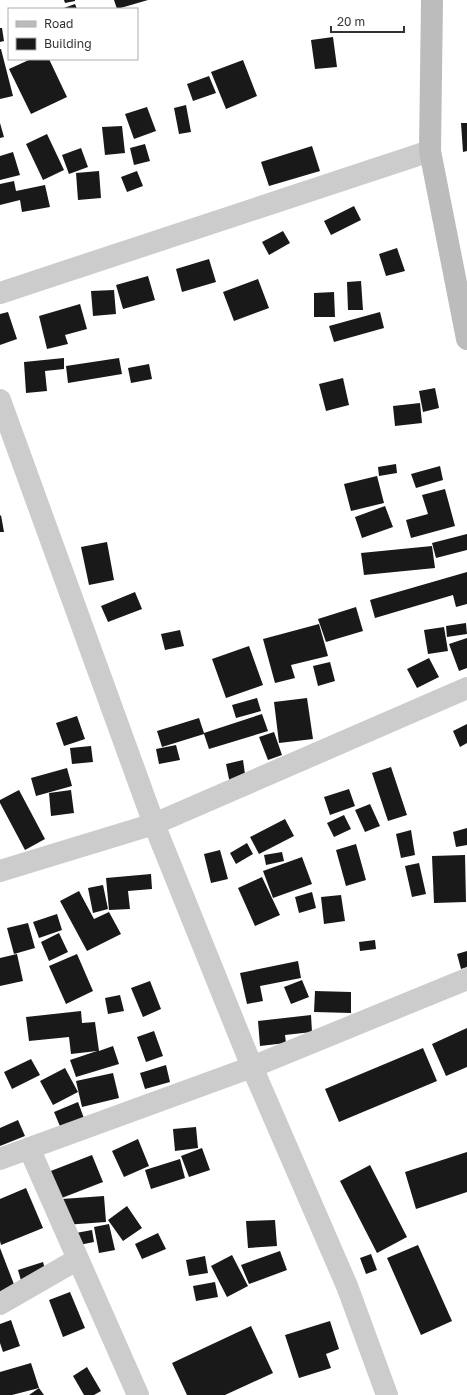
<svg xmlns="http://www.w3.org/2000/svg" width="467" height="1395" viewBox="0 0 467 1395" font-family="'Golos Text',sans-serif">
<style>
.building{fill:#191919}
.lines{fill:none;stroke-linecap:round;stroke-linejoin:round}
.street{stroke:#ccc;stroke-width:22}
.secondary{stroke:#bcbcbc;stroke-width:22}
</style>
<rect width="100%" height="100%" fill="#fff"/>
<!-- building -->
<path class="building" d="M 64,0 L 75,0 L 75,1 L 65,3 Z
M 114,0 L 148,0 L 117,9 Z
M 75,4 L 77,9 L 61,9 Z
M 0,28 L 2,28 L 4,41 L 0,42 Z
M 333,37 L 337,67 L 315,69 L 311,40 Z
M 0,49 L 1,49 L 13,96 L 0,99 Z
M 31,59 L 49,59 L 67,97 L 31,114 L 9,69 Z
M 243,60 L 257,96 L 226,109 L 211,72 Z
M 209,76 L 216,93 L 193,101 L 187,84 Z
M 186,105 L 191,132 L 179,134 L 174,108 Z
M 147,107 L 156,131 L 134,139 L 125,114 Z
M 0,123 L 4,137 L 0,138 Z
M 461,123 L 467,123 L 467,151 L 463,152 Z
M 122,126 L 125,153 L 105,155 L 102,127 Z
M 47,134 L 64,170 L 43,180 L 26,144 Z
M 145,144 L 150,161 L 134,165 L 130,148 Z
M 312,146 L 320,171 L 269,186 L 261,162 Z
M 81,148 L 88,167 L 69,174 L 62,155 Z
M 13,152 L 20,175 L 0,180 L 0,156 Z
M 99,171 L 101,198 L 78,200 L 76,173 Z
M 137,171 L 143,186 L 127,192 L 121,177 Z
M 14,181 L 16,191 L 45,185 L 50,207 L 22,212 L 20,200 L 0,205 L 0,184 Z
M 354,206 L 361,220 L 331,235 L 324,221 Z
M 283,231 L 290,243 L 269,255 L 262,242 Z
M 397,248 L 405,271 L 386,276 L 379,254 Z
M 209,259 L 216,282 L 182,292 L 176,269 Z
M 148,276 L 155,300 L 123,309 L 116,285 Z
M 258,279 L 269,308 L 234,321 L 223,292 Z
M 361,281 L 363,310 L 348,310 L 347,282 Z
M 114,290 L 116,314 L 93,316 L 91,291 Z
M 334,292 L 335,317 L 314,317 L 314,293 Z
M 80,304 L 87,329 L 65,335 L 68,344 L 47,349 L 39,316 Z
M 8,312 L 17,339 L 0,345 L 0,314 Z
M 380,312 L 384,328 L 334,342 L 329,326 Z
M 64,358 L 64,369 L 45,371 L 47,391 L 26,393 L 24,362 Z
M 119,358 L 122,374 L 68,383 L 66,366 Z
M 149,364 L 152,379 L 131,383 L 128,368 Z
M 343,378 L 349,405 L 326,411 L 319,384 Z
M 435,388 L 439,408 L 423,412 L 419,391 Z
M 420,403 L 422,423 L 395,426 L 393,406 Z
M 396,464 L 397,473 L 379,476 L 378,467 Z
M 440,466 L 443,480 L 416,488 L 411,474 Z
M 377,476 L 384,503 L 351,511 L 344,484 Z
M 445,489 L 455,526 L 411,538 L 406,520 L 428,514 L 422,495 Z
M 385,506 L 393,527 L 362,538 L 355,517 Z
M 1,515 L 4,532 L 0,532 L 0,516 Z
M 467,534 L 467,550 L 436,558 L 432,543 Z
M 107,542 L 114,580 L 89,585 L 81,547 Z
M 432,546 L 435,568 L 364,575 L 361,553 Z
M 467,572 L 467,604 L 456,607 L 453,595 L 375,618 L 370,600 Z
M 135,592 L 142,609 L 108,622 L 101,606 Z
M 356,607 L 363,631 L 326,642 L 318,619 Z
M 466,623 L 467,634 L 447,637 L 446,626 Z
M 319,624 L 328,656 L 291,665 L 295,678 L 275,683 L 263,639 Z
M 444,627 L 448,651 L 428,654 L 424,630 Z
M 180,630 L 184,646 L 165,650 L 161,634 Z
M 467,638 L 467,668 L 459,671 L 449,644 Z
M 249,646 L 263,685 L 226,698 L 212,659 Z
M 429,658 L 439,677 L 417,688 L 407,669 Z
M 330,662 L 335,681 L 318,686 L 313,666 Z
M 257,698 L 261,711 L 236,718 L 232,705 Z
M 307,698 L 313,739 L 279,743 L 274,702 Z
M 262,714 L 268,731 L 209,749 L 204,734 L 162,747 L 157,731 L 199,718 L 204,733 Z
M 77,716 L 85,739 L 64,746 L 56,723 Z
M 467,724 L 467,743 L 460,747 L 453,731 Z
M 274,732 L 282,755 L 268,760 L 259,737 Z
M 176,745 L 180,760 L 159,764 L 156,749 Z
M 91,746 L 93,762 L 72,764 L 70,748 Z
M 243,760 L 246,781 L 230,784 L 226,764 Z
M 391,767 L 407,815 L 388,821 L 372,773 Z
M 67,768 L 72,786 L 36,796 L 31,778 Z
M 349,789 L 355,806 L 330,815 L 324,797 Z
M 19,790 L 45,839 L 25,850 L 0,803 L 0,800 Z
M 71,790 L 74,813 L 51,816 L 49,793 Z
M 370,804 L 380,826 L 365,832 L 355,810 Z
M 344,815 L 351,829 L 334,837 L 327,823 Z
M 285,819 L 294,836 L 259,854 L 250,837 Z
M 467,828 L 467,845 L 456,847 L 453,832 Z
M 411,830 L 415,855 L 401,858 L 396,834 Z
M 247,843 L 253,854 L 236,864 L 230,853 Z
M 356,844 L 366,880 L 346,886 L 336,850 Z
M 220,850 L 228,879 L 211,883 L 204,854 Z
M 282,852 L 284,861 L 266,865 L 264,855 Z
M 465,855 L 466,902 L 434,903 L 432,856 Z
M 302,857 L 312,884 L 273,898 L 263,871 Z
M 419,863 L 426,894 L 412,897 L 405,866 Z
M 151,874 L 152,889 L 128,891 L 130,909 L 109,910 L 106,878 Z
M 262,877 L 280,915 L 255,926 L 238,888 Z
M 103,885 L 108,909 L 93,913 L 88,888 Z
M 79,891 L 94,919 L 109,912 L 121,934 L 87,951 L 60,901 Z
M 312,892 L 316,908 L 299,913 L 295,897 Z
M 341,895 L 345,921 L 324,924 L 321,897 Z
M 57,914 L 62,930 L 39,938 L 33,922 Z
M 28,923 L 35,948 L 14,954 L 7,928 Z
M 59,933 L 68,952 L 49,961 L 41,942 Z
M 375,940 L 376,949 L 360,951 L 359,942 Z
M 467,951 L 467,967 L 461,969 L 457,954 Z
M 17,954 L 23,981 L 0,986 L 0,958 Z
M 77,954 L 93,991 L 66,1004 L 49,966 Z
M 298,961 L 301,978 L 260,986 L 263,1001 L 247,1004 L 240,973 Z
M 302,980 L 309,997 L 291,1004 L 284,987 Z
M 150,981 L 161,1009 L 143,1017 L 131,988 Z
M 315,991 L 351,992 L 351,1013 L 314,1012 Z
M 120,995 L 124,1011 L 108,1014 L 105,998 Z
M 81,1011 L 82,1023 L 95,1022 L 99,1051 L 113,1046 L 119,1064 L 76,1077 L 70,1060 L 97,1051 L 71,1054 L 69,1037 L 29,1041 L 26,1017 Z
M 311,1015 L 312,1032 L 285,1035 L 286,1043 L 260,1046 L 258,1021 Z
M 467,1028 L 467,1067 L 446,1076 L 432,1044 Z
M 154,1031 L 163,1056 L 146,1062 L 137,1037 Z
M 423,1048 L 437,1081 L 339,1122 L 325,1089 Z
M 31,1059 L 40,1075 L 12,1089 L 4,1072 Z
M 166,1065 L 170,1082 L 145,1089 L 140,1073 Z
M 65,1068 L 78,1092 L 53,1105 L 40,1081 Z
M 113,1073 L 119,1098 L 82,1107 L 76,1081 Z
M 78,1102 L 85,1121 L 62,1131 L 54,1112 Z
M 18,1120 L 25,1136 L 0,1146 L 0,1128 Z
M 196,1127 L 198,1148 L 175,1151 L 173,1129 Z
M 138,1139 L 149,1166 L 124,1177 L 112,1151 Z
M 202,1148 L 210,1170 L 189,1177 L 181,1156 Z
M 467,1152 L 467,1192 L 416,1209 L 405,1172 Z
M 92,1155 L 103,1182 L 54,1201 L 43,1174 Z
M 180,1159 L 185,1178 L 151,1189 L 145,1170 Z
M 370,1165 L 407,1237 L 377,1253 L 340,1181 Z
M 26,1188 L 43,1228 L 1,1245 L 0,1241 L 0,1199 Z
M 104,1196 L 106,1222 L 64,1225 L 62,1199 Z
M 127,1206 L 142,1228 L 123,1241 L 108,1220 Z
M 275,1220 L 277,1246 L 248,1248 L 246,1221 Z
M 109,1224 L 115,1250 L 99,1253 L 94,1227 Z
M 92,1230 L 94,1242 L 79,1245 L 76,1233 Z
M 158,1233 L 166,1249 L 142,1259 L 135,1244 Z
M 418,1245 L 452,1321 L 421,1335 L 387,1258 Z
M 0,1248 L 17,1292 L 0,1298 Z
M 280,1251 L 287,1270 L 249,1284 L 241,1265 Z
M 371,1254 L 377,1270 L 366,1274 L 360,1258 Z
M 232,1255 L 248,1286 L 227,1297 L 211,1266 Z
M 205,1256 L 208,1273 L 189,1276 L 186,1260 Z
M 43,1262 L 47,1276 L 22,1284 L 18,1270 Z
M 215,1282 L 218,1297 L 196,1301 L 193,1286 Z
M 70,1292 L 85,1328 L 63,1337 L 49,1300 Z
M 11,1320 L 20,1346 L 3,1352 L 0,1343 L 0,1324 Z
M 330,1321 L 339,1349 L 326,1354 L 331,1368 L 299,1378 L 285,1335 Z
M 251,1326 L 273,1373 L 225,1395 L 187,1395 L 172,1363 Z
M 31,1363 L 39,1388 L 12,1395 L 0,1395 L 0,1372 Z
M 87,1367 L 101,1391 L 94,1395 L 84,1395 L 73,1376 Z
M 39,1388 L 44,1395 L 29,1395 Z"/>
<g class="lines">
<!-- street -->
<path class="street" d="M 0,293 L 430,151
M 0,400 L 154,824 L 252,1067 L 347,1286 L 387,1395
M 0,871 L 154,824 L 467,688
M 29,1148 L 138,1395
M 0,1159 L 252,1067 L 467,979
M 0,1304 L 78,1259"/>
<!-- secondary -->
<path class="secondary" d="M 432,0 L 430,151 L 467,339"/>
</g>
<!-- legend -->
<rect x="8" y="8" width="130" height="52" fill="#ffffff" stroke="#adadad"/>
<rect x="16" y="21" width="20" height="6" fill="#bcbcbc" stroke="#adadad"/>
<text x="44" y="28" font-size="12" fill="#323232">Road</text>
<rect x="16" y="38" width="20" height="12" fill="#191919" stroke="#adadad"/>
<text x="44" y="48" font-size="12" fill="#323232">Building</text>
<!-- scale -->
<path d="M331 26v6h73v-6" fill="none" stroke="#323232" stroke-width="2"/>
<text x="337" y="26" font-size="12" fill="#323232" stroke="#ffffff" stroke-width="3" paint-order="stroke">20 m</text>
</svg>
